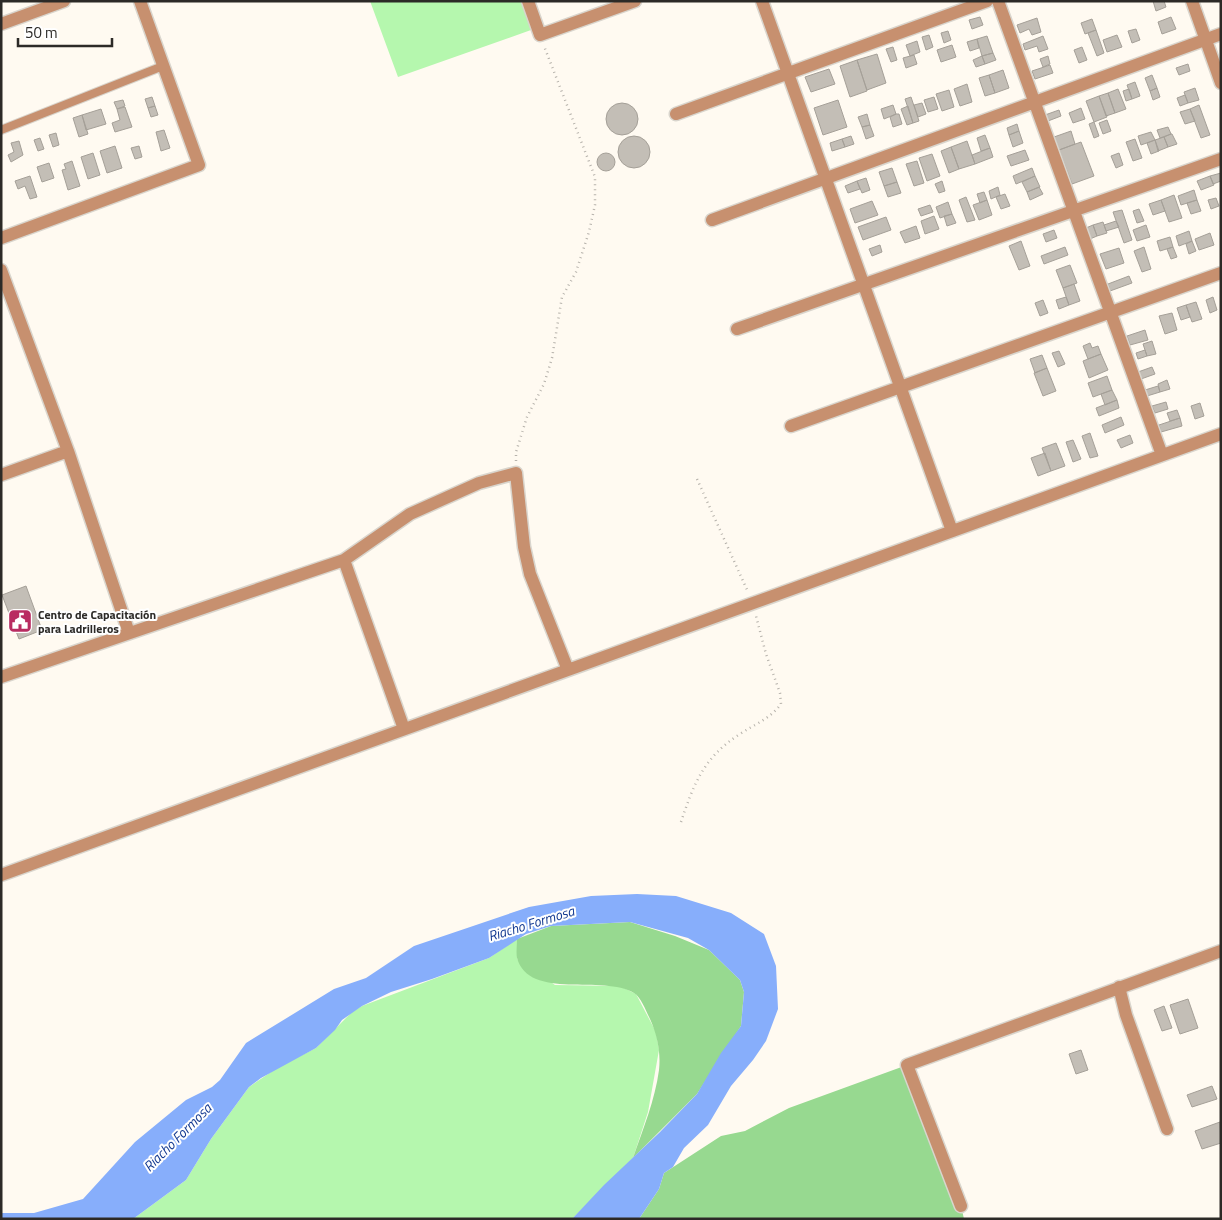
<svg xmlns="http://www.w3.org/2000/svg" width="1222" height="1220" viewBox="0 0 1222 1220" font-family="'Titillium Web',sans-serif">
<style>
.green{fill:#b5f7ae}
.forest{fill:#97d990}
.water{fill:#87aefb}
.building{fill:#c3beb6;stroke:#a5a098}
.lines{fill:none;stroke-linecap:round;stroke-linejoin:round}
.service-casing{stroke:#d9d5cd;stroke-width:10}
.minor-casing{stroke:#d9d5cd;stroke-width:15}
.path{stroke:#b7b3ac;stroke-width:2.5;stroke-dasharray:1 4;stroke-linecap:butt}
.service{stroke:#c7906f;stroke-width:8}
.minor{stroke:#c7906f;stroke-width:12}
.labels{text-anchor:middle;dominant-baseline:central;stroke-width:4;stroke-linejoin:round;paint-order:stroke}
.poi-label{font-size:12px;font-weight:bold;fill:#2c2a27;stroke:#fff;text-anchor:start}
.water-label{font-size:14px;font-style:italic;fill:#143a91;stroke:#fff}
</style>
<rect width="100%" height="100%" fill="#fffaf1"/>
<!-- green -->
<path class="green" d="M 370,1 L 521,1 L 531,30 L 398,77 Z
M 517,939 L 517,959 L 555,985 L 620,986 L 636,994 L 656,1032 L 659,1050 L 648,1112 L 633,1158 L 572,1219 L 133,1219 L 186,1180 L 211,1139 L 249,1087 L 277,1068 L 316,1048 L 352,1012 L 362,1006 L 489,958 Z"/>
<!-- forest -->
<path class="forest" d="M 630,922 L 675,936 L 709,950 L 740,980 L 744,992 L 741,1026 L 697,1094 L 633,1158 C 643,1129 655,1100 659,1070 C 661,1052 657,1034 650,1019 C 646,1011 641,997 634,993 C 604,974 529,1001 517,958 C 516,953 517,945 517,939 L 551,926 Z
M 907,1065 L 961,1206 L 964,1219 L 639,1219 L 659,1189 L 664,1173 L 721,1136 L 745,1131 L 789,1108 Z"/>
<!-- water -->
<path class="water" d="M 637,894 L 676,896 L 731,913 L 764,934 L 776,966 L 778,1009 L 766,1041 L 753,1060 L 731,1086 L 708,1125 L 684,1148 L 673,1167 L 664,1173 L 659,1189 L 639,1219 L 572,1219 L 604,1185 L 660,1132 L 697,1094 L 721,1053 L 741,1026 L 744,992 L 740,980 L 709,950 L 688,938 L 630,922 L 551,926 L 526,934 L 489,958 L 432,979 L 391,992 L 362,1006 L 342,1020 L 335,1030 L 316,1048 L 261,1078 L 249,1087 L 211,1139 L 186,1180 L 133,1219 L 1,1219 L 1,1213 L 34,1213 L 83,1199 L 135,1142 L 186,1100 L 212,1087 L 220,1080 L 246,1043 L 334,989 L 366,978 L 414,946 L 529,907 L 591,896 Z"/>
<!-- building -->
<path class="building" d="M 1153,1 L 1164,1 L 1166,7 L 1156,11 Z
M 980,17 L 983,25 L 972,29 L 969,20 Z
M 1171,17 L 1176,29 L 1162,34 L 1158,22 Z
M 1037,18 L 1041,32 L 1032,35 L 1029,29 L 1020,33 L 1017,25 Z
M 1092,19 L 1096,30 L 1085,34 L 1081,23 Z
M 1136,29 L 1140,40 L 1132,43 L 1128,31 Z
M 1096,30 L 1104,53 L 1097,56 L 1088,33 Z
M 948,31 L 951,40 L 944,43 L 941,33 Z
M 929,35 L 933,47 L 926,50 L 922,37 Z
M 1117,35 L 1122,47 L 1107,52 L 1103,40 Z
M 987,36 L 993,53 L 982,56 L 977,39 Z
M 1043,36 L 1048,49 L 1039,52 L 1037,46 L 1025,50 L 1023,44 Z
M 977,39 L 979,48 L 970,51 L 967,42 Z
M 917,41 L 920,52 L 910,56 L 906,45 Z
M 952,45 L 956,57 L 941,62 L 937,50 Z
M 893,47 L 897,60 L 891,62 L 886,49 Z
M 1082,47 L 1087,60 L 1079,63 L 1074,50 Z
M 993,53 L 996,60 L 985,64 L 982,56 Z
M 877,54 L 886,83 L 867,90 L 857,60 Z
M 914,55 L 917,64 L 906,68 L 903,58 Z
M 982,56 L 985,64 L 976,67 L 973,60 Z
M 1048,56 L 1050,64 L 1043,67 L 1040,59 Z
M 857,60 L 867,91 L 850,97 L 840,66 Z
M 1188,64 L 1190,71 L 1179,75 L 1176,68 Z
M 1050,65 L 1053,73 L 1035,79 L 1032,71 Z
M 829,69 L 835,84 L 811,92 L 805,77 Z
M 1003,70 L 1009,88 L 995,93 L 989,75 Z
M 989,75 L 995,93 L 985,96 L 979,78 Z
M 1152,75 L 1157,88 L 1150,91 L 1145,78 Z
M 1135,82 L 1140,96 L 1132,99 L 1127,85 Z
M 967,84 L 972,102 L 960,106 L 954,89 Z
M 1157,88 L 1160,97 L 1153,100 L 1150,91 Z
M 1195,88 L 1199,100 L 1188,103 L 1184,92 Z
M 1118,89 L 1126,109 L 1115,113 L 1108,93 Z
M 1129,89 L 1132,99 L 1126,101 L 1123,91 Z
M 949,90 L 954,107 L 942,111 L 936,94 Z
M 1108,93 L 1115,113 L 1106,116 L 1099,96 Z
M 1185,95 L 1188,103 L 1180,106 L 1177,98 Z
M 1099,96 L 1107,117 L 1094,122 L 1086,101 Z
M 152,97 L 155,106 L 148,108 L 145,99 Z
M 911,97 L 919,121 L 913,123 L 905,99 Z
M 934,97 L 938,109 L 928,112 L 924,100 Z
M 123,100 L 125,106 L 117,109 L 114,102 Z
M 838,100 L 847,127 L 823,135 L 814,108 Z
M606 119a16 16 0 1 1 32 0a16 16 0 1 1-32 0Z
M 922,103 L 926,114 L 918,117 L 914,105 Z
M 893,105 L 896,114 L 884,119 L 881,109 Z
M 1199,105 L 1210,135 L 1201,138 L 1190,109 Z
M 155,106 L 158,115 L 151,117 L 148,108 Z
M 908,106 L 913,123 L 907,125 L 901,109 Z
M 125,107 L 132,127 L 115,132 L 112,123 L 120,120 L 117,109 Z
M 1081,108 L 1085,119 L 1073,123 L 1069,113 Z
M 101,109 L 106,124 L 86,130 L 82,115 Z
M 1190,109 L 1195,121 L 1185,124 L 1180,112 Z
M 1059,110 L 1061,116 L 1048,121 L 1045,115 Z
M 867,114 L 870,125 L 862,127 L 858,117 Z
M 896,114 L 899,114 L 902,124 L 893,127 L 890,117 Z
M 82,115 L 88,134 L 79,137 L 73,118 Z
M 1107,120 L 1111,131 L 1103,134 L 1099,123 Z
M 1094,122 L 1099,136 L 1094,138 L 1089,124 Z
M 1017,124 L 1019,131 L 1009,135 L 1007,128 Z
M 870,125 L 874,136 L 866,139 L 862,127 Z
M 1168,127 L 1171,134 L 1160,138 L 1157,130 Z
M 164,130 L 170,148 L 161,151 L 156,132 Z
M 1019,131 L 1023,143 L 1013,147 L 1009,135 Z
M 1071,131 L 1075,144 L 1059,150 L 1054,137 Z
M 1151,132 L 1155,140 L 1141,145 L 1138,136 Z
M 56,133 L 59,145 L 53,147 L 49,135 Z
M 1171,134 L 1172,134 L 1177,144 L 1168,147 L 1164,137 Z
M 985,135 L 990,148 L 981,151 L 977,138 Z
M 851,136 L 854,144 L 845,147 L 842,139 Z
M618 152a16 16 0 1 1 32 0a16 16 0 1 1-32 0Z
M 1164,137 L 1168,147 L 1158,151 L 1155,140 Z
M 40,138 L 44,149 L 38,151 L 34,140 Z
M 842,139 L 845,147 L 832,151 L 830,143 Z
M 1135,139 L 1142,158 L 1133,161 L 1126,142 Z
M 1155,140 L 1159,151 L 1151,154 L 1147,143 Z
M 19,141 L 23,155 L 11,162 L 8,155 L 14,152 L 11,143 Z
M 967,141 L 975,164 L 959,169 L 951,147 Z
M 1081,142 L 1094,176 L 1072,184 L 1059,150 Z
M 115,146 L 122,168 L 107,173 L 100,151 Z
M 139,146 L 142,157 L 135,159 L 131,148 Z
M 951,147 L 959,169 L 949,173 L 941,151 Z
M 990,148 L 993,157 L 975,164 L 972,155 Z
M 1025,150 L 1029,160 L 1011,166 L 1007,156 Z
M597 162a9 9 0 1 1 18 0a9 9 0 1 1-18 0Z
M 93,153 L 100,175 L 88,179 L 81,157 Z
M 1119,153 L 1123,165 L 1116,168 L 1111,156 Z
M 932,154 L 940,176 L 927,181 L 919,158 Z
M 72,161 L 80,186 L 68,190 L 62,170 L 66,169 L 64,164 Z
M 917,161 L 924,183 L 914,186 L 906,164 Z
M 49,163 L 54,178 L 42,182 L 37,167 Z
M 892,168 L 897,182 L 884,186 L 879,172 Z
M 1032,168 L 1035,176 L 1016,184 L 1013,176 Z
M 1221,173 L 1221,181 L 1213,184 L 1210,176 Z
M 30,176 L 37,197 L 30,199 L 25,186 L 18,189 L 15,181 Z
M 1035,176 L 1040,187 L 1027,192 L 1022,182 Z
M 1210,176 L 1214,185 L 1201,190 L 1197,181 Z
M 866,178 L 870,190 L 862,193 L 857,181 Z
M 857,181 L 860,189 L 848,193 L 845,186 Z
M 942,181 L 945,191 L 939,193 L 935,184 Z
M 897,182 L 901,193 L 888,197 L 884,186 Z
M 998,187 L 1000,195 L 991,199 L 989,191 Z
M 1039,187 L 1043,194 L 1030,200 L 1027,192 Z
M 1194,190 L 1197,200 L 1181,205 L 1178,196 Z
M 984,192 L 987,200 L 980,203 L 977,194 Z
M 1005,194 L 1010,206 L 1001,209 L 996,197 Z
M 1174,195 L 1182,218 L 1169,222 L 1161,200 Z
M 966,197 L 975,220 L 967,222 L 959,200 Z
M 1216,198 L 1219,206 L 1211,209 L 1208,200 Z
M 987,200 L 992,215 L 979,220 L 973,205 Z
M 1161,200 L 1165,211 L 1153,215 L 1149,204 Z
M 1197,200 L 1201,211 L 1191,214 L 1187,203 Z
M 872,201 L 878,215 L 855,223 L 850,209 Z
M 948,202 L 952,214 L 940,218 L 936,207 Z
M 930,205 L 933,212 L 921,216 L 918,209 Z
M 1139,209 L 1144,221 L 1137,223 L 1133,211 Z
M 1122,210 L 1132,240 L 1124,243 L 1113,212 Z
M 952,214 L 956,223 L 947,226 L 944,216 Z
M 934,216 L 939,229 L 925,234 L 921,221 Z
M 886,217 L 891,230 L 863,240 L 858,227 Z
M 1116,221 L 1119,227 L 1106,231 L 1104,225 Z
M 1103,222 L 1107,233 L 1097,236 L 1093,225 Z
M 1093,225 L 1097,236 L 1090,239 L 1086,228 Z
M 1146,225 L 1150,237 L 1137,241 L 1133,230 Z
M 916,226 L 920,238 L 905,243 L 900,232 Z
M 1054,230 L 1057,238 L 1046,242 L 1043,234 Z
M 1189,231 L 1192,241 L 1179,246 L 1176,236 Z
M 1210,233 L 1214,245 L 1199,250 L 1195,239 Z
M 1170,237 L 1173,247 L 1160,251 L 1157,241 Z
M 1021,241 L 1030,266 L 1019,270 L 1009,246 Z
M 1192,241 L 1196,251 L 1189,254 L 1186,244 Z
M 880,245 L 882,252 L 872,256 L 869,249 Z
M 1065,247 L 1068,255 L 1044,264 L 1041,256 Z
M 1144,247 L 1151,269 L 1142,272 L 1134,251 Z
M 1173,247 L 1177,257 L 1171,259 L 1167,249 Z
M 1119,248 L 1124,263 L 1106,269 L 1100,254 Z
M 1070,265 L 1077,283 L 1063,288 L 1056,270 Z
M 1129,276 L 1132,283 L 1110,291 L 1108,284 Z
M 1074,284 L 1080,301 L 1069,305 L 1063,288 Z
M 1066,297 L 1069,305 L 1059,309 L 1056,300 Z
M 1213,297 L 1217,310 L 1210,313 L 1206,300 Z
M 1043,300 L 1048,313 L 1040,316 L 1035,303 Z
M 1196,302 L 1202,319 L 1192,322 L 1186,305 Z
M 1186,305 L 1190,317 L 1181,320 L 1177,308 Z
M 1172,313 L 1177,330 L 1165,334 L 1159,316 Z
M 1145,330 L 1148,340 L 1130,345 L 1127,336 Z
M 1152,341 L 1156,354 L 1147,356 L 1143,344 Z
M 1090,343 L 1092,348 L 1098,346 L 1101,354 L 1088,359 L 1083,346 Z
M 1145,350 L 1147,356 L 1138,359 L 1136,353 Z
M 1059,351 L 1065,364 L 1058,367 L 1052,353 Z
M 1101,354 L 1108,370 L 1089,378 L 1083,361 Z
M 1042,355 L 1047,368 L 1035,373 L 1030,359 Z
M 1152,367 L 1155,374 L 1141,379 L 1138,372 Z
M 1047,368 L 1056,391 L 1043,396 L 1034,373 Z
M 1107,376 L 1112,390 L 1093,397 L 1088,383 Z
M 1167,380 L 1170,389 L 1160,392 L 1158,384 Z
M 1158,386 L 1160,392 L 1147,396 L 1145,390 Z
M 1112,390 L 1117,400 L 1105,405 L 1101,394 Z
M 1117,400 L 1119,408 L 1099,416 L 1096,408 Z
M 1166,402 L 1168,409 L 1155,413 L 1152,406 Z
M 1200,403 L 1204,416 L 1195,419 L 1191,406 Z
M 1177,410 L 1180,418 L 1170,421 L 1167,413 Z
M 1121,417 L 1124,425 L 1105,433 L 1102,425 Z
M 1180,418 L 1182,426 L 1161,432 L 1159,425 Z
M 1090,433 L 1098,456 L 1090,458 L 1082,436 Z
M 1130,435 L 1133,443 L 1121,448 L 1117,440 Z
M 1073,440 L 1081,459 L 1073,462 L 1066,442 Z
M 1056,443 L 1065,466 L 1051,471 L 1042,448 Z
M 1045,453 L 1051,471 L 1038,476 L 1031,458 Z
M 26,586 L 42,630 L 19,639 L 2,595 Z
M 1188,999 L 1198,1028 L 1180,1034 L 1170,1005 Z
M 1164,1006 L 1172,1028 L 1162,1031 L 1154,1010 Z
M 1081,1050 L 1088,1070 L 1076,1074 L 1069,1054 Z
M 1212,1086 L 1217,1099 L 1192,1107 L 1187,1095 Z
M 1220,1122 L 1221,1143 L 1202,1149 L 1195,1131 Z"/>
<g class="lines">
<defs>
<path id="service" d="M 1,130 L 163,66"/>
<path id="minor" d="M 528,1 L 540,35 L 635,1
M 762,1 L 952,531
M 998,1 L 1162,455
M 1192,1 L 1221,83
M 1,24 L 64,1
M 676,114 L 987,1
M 712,220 L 1221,34
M 1,238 L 199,165 L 140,1
M 1,270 L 68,451 L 129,633
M 737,329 L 1221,159
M 791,426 L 1221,273
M 1,475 L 68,451
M 344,560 L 404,729
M 1,677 L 344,560 L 410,514 L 479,483 L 516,473 L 524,547 L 530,574 L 568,670
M 1,875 L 1221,434
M 1119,987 L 1126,1015 L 1167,1129
M 961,1206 L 907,1065 L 1221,951"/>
</defs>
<!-- service casing -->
<use href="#service" class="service-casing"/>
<!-- minor casing -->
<use href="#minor" class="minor-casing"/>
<!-- path -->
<path class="path" d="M 516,461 L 516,452 L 527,417 L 544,384 L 552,358 L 562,297 L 576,272 L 589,232 L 595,205 L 595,177 L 544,46
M 697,479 L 748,592
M 681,822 C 694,783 704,757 740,734 C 755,724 770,719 781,704 L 780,693 L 766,654 L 756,616"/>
<!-- service -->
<use href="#service" class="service"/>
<!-- minor -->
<use href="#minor" class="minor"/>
</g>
<!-- icons -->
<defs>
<symbol id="civic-square" viewBox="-11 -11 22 22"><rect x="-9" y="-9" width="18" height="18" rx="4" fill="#b92c61" stroke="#fff"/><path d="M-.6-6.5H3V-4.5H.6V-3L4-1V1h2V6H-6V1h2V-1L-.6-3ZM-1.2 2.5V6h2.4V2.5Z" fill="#fff"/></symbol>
</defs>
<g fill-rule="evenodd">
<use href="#civic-square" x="6" y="607" width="28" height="28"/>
</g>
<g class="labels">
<!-- poi labels -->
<g class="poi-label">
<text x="38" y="614">Centro de Capacitación<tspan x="38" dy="14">para Ladrilleros</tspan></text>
</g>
<!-- water labels -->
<g class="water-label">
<text transform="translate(531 923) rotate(-17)">Riacho Formosa</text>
<text transform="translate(177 1137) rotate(-45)">Riacho Formosa</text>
</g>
</g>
<!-- border -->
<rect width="1222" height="1220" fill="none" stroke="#2c2a27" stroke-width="5"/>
<!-- scale -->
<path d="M18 38v8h94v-8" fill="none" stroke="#2c2a27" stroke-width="2.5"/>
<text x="25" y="38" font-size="15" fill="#2c2a27" stroke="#ffffff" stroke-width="4" paint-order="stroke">50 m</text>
</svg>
